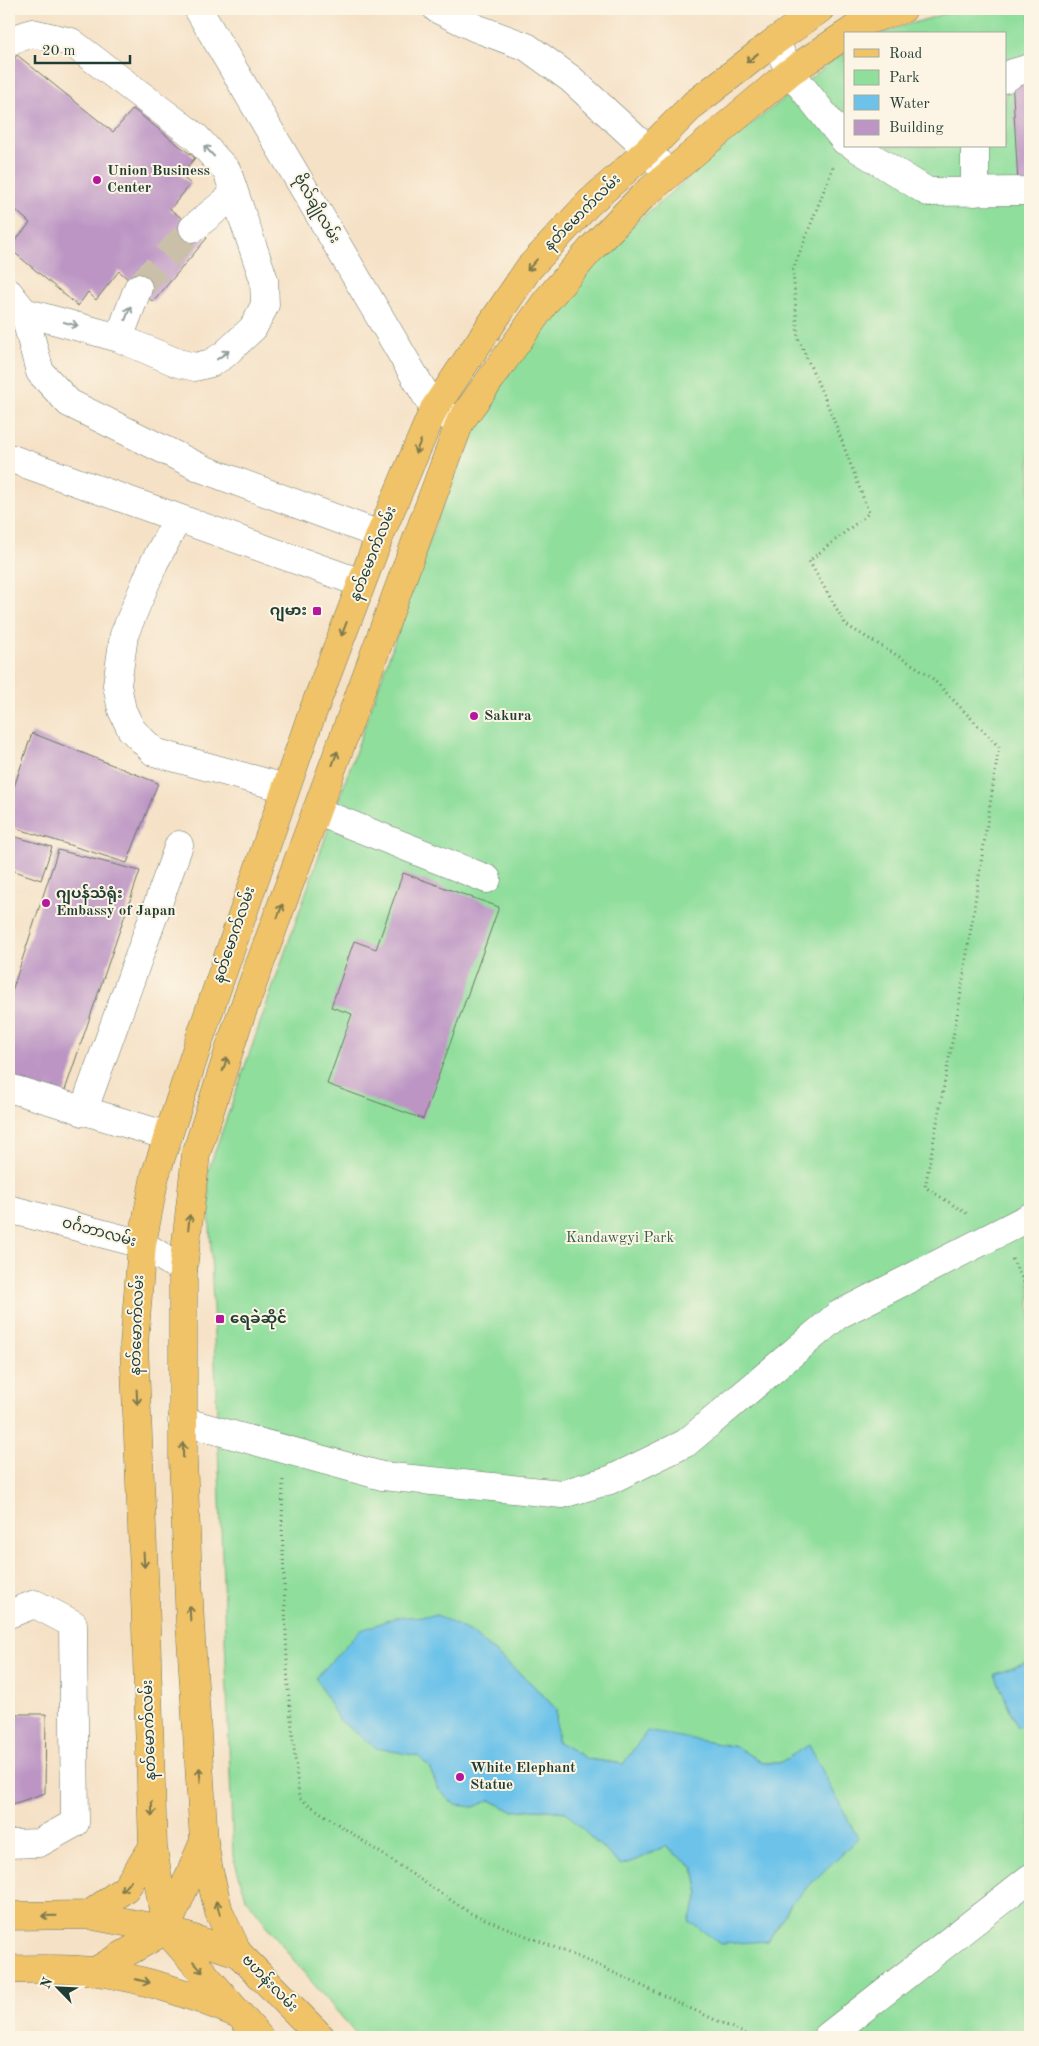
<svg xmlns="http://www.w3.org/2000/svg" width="1039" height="2046" viewBox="0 0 1039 2046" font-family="'Old Standard TT','Noto Sans Myanmar',serif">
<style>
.green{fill:#8fde9c;stroke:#578e68;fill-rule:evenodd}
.water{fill:#6cc2e9;stroke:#46808e}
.building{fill:#bc95c4}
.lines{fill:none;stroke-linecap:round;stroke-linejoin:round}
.minor-tunnel{stroke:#cac0a9;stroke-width:28;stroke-dasharray:28 14;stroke-linecap:butt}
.minor-casing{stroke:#6a7667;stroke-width:29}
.major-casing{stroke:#6a7667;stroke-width:29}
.path{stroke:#6a7667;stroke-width:3;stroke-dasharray:1 4;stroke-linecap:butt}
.minor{stroke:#fff;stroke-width:28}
.major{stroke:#f0c369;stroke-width:28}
.oneway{stroke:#7d794c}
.oneway2{stroke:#8f9e9a}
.poi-dot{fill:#b5179e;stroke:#fcf5e5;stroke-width:2}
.labels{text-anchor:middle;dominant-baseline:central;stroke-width:4;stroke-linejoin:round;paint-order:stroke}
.poi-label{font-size:15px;font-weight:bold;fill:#1f3d34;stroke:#fcf5e5;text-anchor:start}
.street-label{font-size:15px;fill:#1f3d34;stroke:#fcf5e5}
.park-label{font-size:15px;fill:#355d49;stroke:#fcf5e5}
</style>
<rect width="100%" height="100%" fill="#fcf5e5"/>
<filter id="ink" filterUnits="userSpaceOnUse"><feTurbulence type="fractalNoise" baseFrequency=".02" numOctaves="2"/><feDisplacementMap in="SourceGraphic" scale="10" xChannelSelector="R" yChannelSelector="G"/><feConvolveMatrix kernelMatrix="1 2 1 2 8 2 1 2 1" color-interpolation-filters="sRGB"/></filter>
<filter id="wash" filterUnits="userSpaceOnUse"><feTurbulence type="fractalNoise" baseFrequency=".0096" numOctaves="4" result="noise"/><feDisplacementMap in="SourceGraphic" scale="20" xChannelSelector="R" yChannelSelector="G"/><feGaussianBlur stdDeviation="1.12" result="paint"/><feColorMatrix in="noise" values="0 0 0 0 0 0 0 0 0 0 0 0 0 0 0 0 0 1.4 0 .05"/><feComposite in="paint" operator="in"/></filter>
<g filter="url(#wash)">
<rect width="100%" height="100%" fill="#f5e1c6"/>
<!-- green -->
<path class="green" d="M 961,9 L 1030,9 L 1030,1662 L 995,1674 L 1017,1726 L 1030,1724 L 1030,2037 L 359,2037 L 299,1967 L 246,1898 L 233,1856 L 208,1171 L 472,421 L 599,254 L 743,131 L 845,51 L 845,146 L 1005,146 L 1005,34 L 876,34 ZM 472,1633 L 533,1685 L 556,1709 L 557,1741 L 587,1759 L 623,1764 L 694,1740 L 737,1747 L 762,1763 L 779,1763 L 857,1838 L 793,1901 L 768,1941 L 690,1921 L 699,1894 L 694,1868 L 665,1846 L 639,1859 L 621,1865 L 587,1834 L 566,1812 L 537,1809 L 512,1811 L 490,1800 L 474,1807 L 439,1790 L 429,1767 L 418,1756 Z"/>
<!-- water -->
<path class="water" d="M 437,1615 L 472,1633 L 533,1685 L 556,1709 L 557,1741 L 587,1759 L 623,1764 L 647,1731 L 737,1747 L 762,1763 L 779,1763 L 809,1745 L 858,1838 L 793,1901 L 768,1941 L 721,1944 L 689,1921 L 699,1894 L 694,1868 L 665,1846 L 639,1859 L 621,1865 L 587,1834 L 566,1812 L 537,1809 L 512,1811 L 490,1800 L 474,1807 L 455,1805 L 439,1790 L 429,1767 L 418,1756 L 376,1748 L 338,1719 L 316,1678 L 359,1631 L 394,1618 Z
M 1030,1662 L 1030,1724 L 1017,1727 L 995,1674 Z"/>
<g id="blocks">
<!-- building -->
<path class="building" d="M 17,55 L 113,132 L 133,109 L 195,158 L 180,175 L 191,184 L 170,209 L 207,238 L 153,302 L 119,271 L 96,300 L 88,292 L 78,306 L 9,248 L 30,223 L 9,204 L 9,65 Z
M 1030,76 L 1030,183 L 1018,183 L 1012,77 Z
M 32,733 L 158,783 L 127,863 L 9,826 L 9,802 Z
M 9,835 L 52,847 L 41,880 L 9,869 Z
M 58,850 L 140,871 L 63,1096 L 9,1081 L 9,1000 Z
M 403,873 L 499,907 L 423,1119 L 327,1084 L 352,1014 L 331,1007 L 354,941 L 376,949 Z
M 9,1714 L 46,1714 L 45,1793 L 13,1804 L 9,1804 Z"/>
</g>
</g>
<g filter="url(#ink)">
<use href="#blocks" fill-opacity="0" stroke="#6a7667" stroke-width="1"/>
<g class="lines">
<!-- minor-tunnel -->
<path class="minor-tunnel" d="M 138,288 L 193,228"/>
<defs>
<path id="minor" d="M 198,9 L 434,409 L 460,422
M 437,9 L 476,28 L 527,47 L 571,79 L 648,150 L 668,175
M 9,41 L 32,33 L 71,42 L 196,137 L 227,171 L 264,280 L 265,305 L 253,328 L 224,355 L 211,363 L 195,367 L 178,363 L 119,338 L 24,312
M 775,41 L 790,72 L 845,141
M 1005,79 L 1013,73 L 1030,68
M 854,146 L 928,192 L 1030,191
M 975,146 L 975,192
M 193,228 L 235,194
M 9,293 L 24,312 L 40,372 L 69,403 L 203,469 L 380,535
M 119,338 L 138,288
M 9,458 L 361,583
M 178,518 L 154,563 L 124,635 L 117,685 L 122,710 L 131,729 L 154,752 L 285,788
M 316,811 L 487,879
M 9,1088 L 168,1136
M 83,1112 L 179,845
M 9,1209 L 142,1244 L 183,1270
M 182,1421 L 382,1476 L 562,1494 L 610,1480 L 686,1443 L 838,1315 L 1030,1217
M 9,1614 L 35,1604 L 73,1624 L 75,1823 L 39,1843 L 9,1844
M 827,2037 L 1030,1878"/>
<path id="major" d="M 847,34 L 867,20 L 903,9
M 89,1915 L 126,1888 L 153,1847
M 9,1916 L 89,1915 L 166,1930 L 238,1953
M 9,1969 C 38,1970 68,1967 97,1972 C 146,1979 191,1995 236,2013
M 95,1971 L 166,1930 L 204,1841
M 259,2037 L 166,1930 L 153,1847 L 145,1596 L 134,1345 L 142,1244 L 155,1176 L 203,1029 L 309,722 L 380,535 L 434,409 L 529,268 L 588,204 L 648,150 L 694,104 L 775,41 L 820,9
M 321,2037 L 238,1953 L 219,1912 L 209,1871 L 204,1841 L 190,1623 L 183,1460 L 183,1270 L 196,1154 L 237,1026 L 460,422 L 547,300 L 592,248 L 643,196 L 790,72 L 845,35"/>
</defs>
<!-- minor casing -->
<use href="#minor" class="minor-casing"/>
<!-- major casing -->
<use href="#major" class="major-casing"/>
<!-- path -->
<path class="path" d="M 833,167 L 793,270 L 798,338 L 832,415 L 869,513 L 809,561 L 846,625 L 928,674 L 999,747 L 959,1005 L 925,1187 L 969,1215
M 1012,1259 L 1030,1294
M 283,1480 L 282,1525 L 288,1688 L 299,1798 L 470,1913 L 593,1963 L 752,2037"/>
<!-- minor -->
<use href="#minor" class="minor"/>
<!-- major -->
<use href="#major" class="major"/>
</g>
<!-- one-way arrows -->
<defs><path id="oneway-shaft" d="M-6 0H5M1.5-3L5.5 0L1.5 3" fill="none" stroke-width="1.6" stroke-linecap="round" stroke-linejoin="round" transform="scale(1.25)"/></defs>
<g class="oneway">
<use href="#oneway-shaft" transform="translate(752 58) rotate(142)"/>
<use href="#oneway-shaft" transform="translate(532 265) rotate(131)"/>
<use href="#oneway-shaft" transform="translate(418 447) rotate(113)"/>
<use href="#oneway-shaft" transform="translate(344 629) rotate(111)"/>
<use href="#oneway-shaft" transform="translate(335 758) rotate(-70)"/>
<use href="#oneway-shaft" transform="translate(280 911) rotate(-70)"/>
<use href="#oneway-shaft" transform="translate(225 1064) rotate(-72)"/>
<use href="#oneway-shaft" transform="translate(189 1222) rotate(-84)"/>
<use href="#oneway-shaft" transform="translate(137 1397) rotate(87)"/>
<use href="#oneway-shaft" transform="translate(183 1450) rotate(-91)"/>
<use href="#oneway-shaft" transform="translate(144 1560) rotate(87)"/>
<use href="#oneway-shaft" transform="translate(190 1613) rotate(-93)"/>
<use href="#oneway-shaft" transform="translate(200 1775) rotate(-94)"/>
<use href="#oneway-shaft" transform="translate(152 1809) rotate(88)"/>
<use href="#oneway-shaft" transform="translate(126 1886) rotate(132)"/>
<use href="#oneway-shaft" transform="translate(218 1908) rotate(-107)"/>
<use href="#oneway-shaft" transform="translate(49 1916) rotate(179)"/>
<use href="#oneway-shaft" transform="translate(198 1967) rotate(49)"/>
<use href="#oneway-shaft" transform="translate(143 1981) rotate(13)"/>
</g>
<g class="oneway2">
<use href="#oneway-shaft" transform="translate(209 151) rotate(-133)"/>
<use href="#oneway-shaft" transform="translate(128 313) rotate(-69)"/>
<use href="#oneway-shaft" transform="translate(71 324) rotate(15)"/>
<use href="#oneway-shaft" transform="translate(223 355) rotate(-36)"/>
</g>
</g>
<!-- markers -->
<g class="poi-dot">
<circle cx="97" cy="180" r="5"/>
<rect x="312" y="606" width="10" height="10" rx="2.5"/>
<circle cx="474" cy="716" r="5"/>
<circle cx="46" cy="903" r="5"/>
<rect x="215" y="1314" width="10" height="10" rx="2.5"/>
<circle cx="460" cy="1777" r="5"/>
</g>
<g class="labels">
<!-- poi labels -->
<g class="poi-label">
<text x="107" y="171">Union Business<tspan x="107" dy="17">Center</tspan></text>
<text x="307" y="611" text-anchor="end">ဂျမား</text>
<text x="484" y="716">Sakura</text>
<text x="56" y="894">ဂျပန်သံရုံး<tspan x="56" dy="17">Embassy of Japan</tspan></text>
<text x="230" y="1319">ရေခဲဆိုင်</text>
<text x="470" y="1768">White Elephant<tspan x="470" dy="17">Statue</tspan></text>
</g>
<!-- street labels -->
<g class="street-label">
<text transform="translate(316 209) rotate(60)">ဗိုလ်ချိုလမ်း</text>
<text transform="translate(583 213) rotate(-45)">နတ်မောက်လမ်း</text>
<text transform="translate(374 554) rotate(-68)">နတ်မောက်လမ်း</text>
<text transform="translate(235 935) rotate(-71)">နတ်မောက်လမ်း</text>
<text transform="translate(99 1233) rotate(15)">ဝင်္ဂဘာလမ်း</text>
<text transform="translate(138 1325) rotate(-88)">နတ်မောက်လမ်း</text>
<text transform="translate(150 1730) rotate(-92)">နတ်မောက်လမ်း</text>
<text transform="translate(269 1984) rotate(46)">ဗဟန်းလမ်း</text>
</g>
<!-- park labels -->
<g class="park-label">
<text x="620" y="1238">Kandawgyi Park</text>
</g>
</g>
<!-- margin -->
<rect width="1039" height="2046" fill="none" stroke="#fcf5e5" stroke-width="30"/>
<!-- legend -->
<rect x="844" y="32" width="162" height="115" fill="#fcf5e5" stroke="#a4ab9e"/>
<rect x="854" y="49" width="25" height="8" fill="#f0c369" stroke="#a4ab9e"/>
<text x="889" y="58" font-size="15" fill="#1f3d34">Road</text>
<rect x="854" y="70" width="25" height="15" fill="#8fde9c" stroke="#a4ab9e"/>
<text x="889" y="82" font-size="15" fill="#1f3d34">Park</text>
<rect x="854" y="95" width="25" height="15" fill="#6cc2e9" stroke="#a4ab9e"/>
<text x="889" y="108" font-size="15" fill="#1f3d34">Water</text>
<rect x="854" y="120" width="25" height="15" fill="#bc95c4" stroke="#a4ab9e"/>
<text x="889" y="132" font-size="15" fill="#1f3d34">Building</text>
<!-- north arrow -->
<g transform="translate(58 1988) rotate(294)" stroke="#fcf5e5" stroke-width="4" paint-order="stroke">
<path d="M0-4L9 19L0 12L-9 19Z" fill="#1f3d34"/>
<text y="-8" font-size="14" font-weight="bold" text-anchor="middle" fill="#1f3d34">N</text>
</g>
<!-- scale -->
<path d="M35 55v8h95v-8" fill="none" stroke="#1f3d34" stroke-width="2.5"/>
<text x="42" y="55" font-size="15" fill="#1f3d34" stroke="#fcf5e5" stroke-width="4" paint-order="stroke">20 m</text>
</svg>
